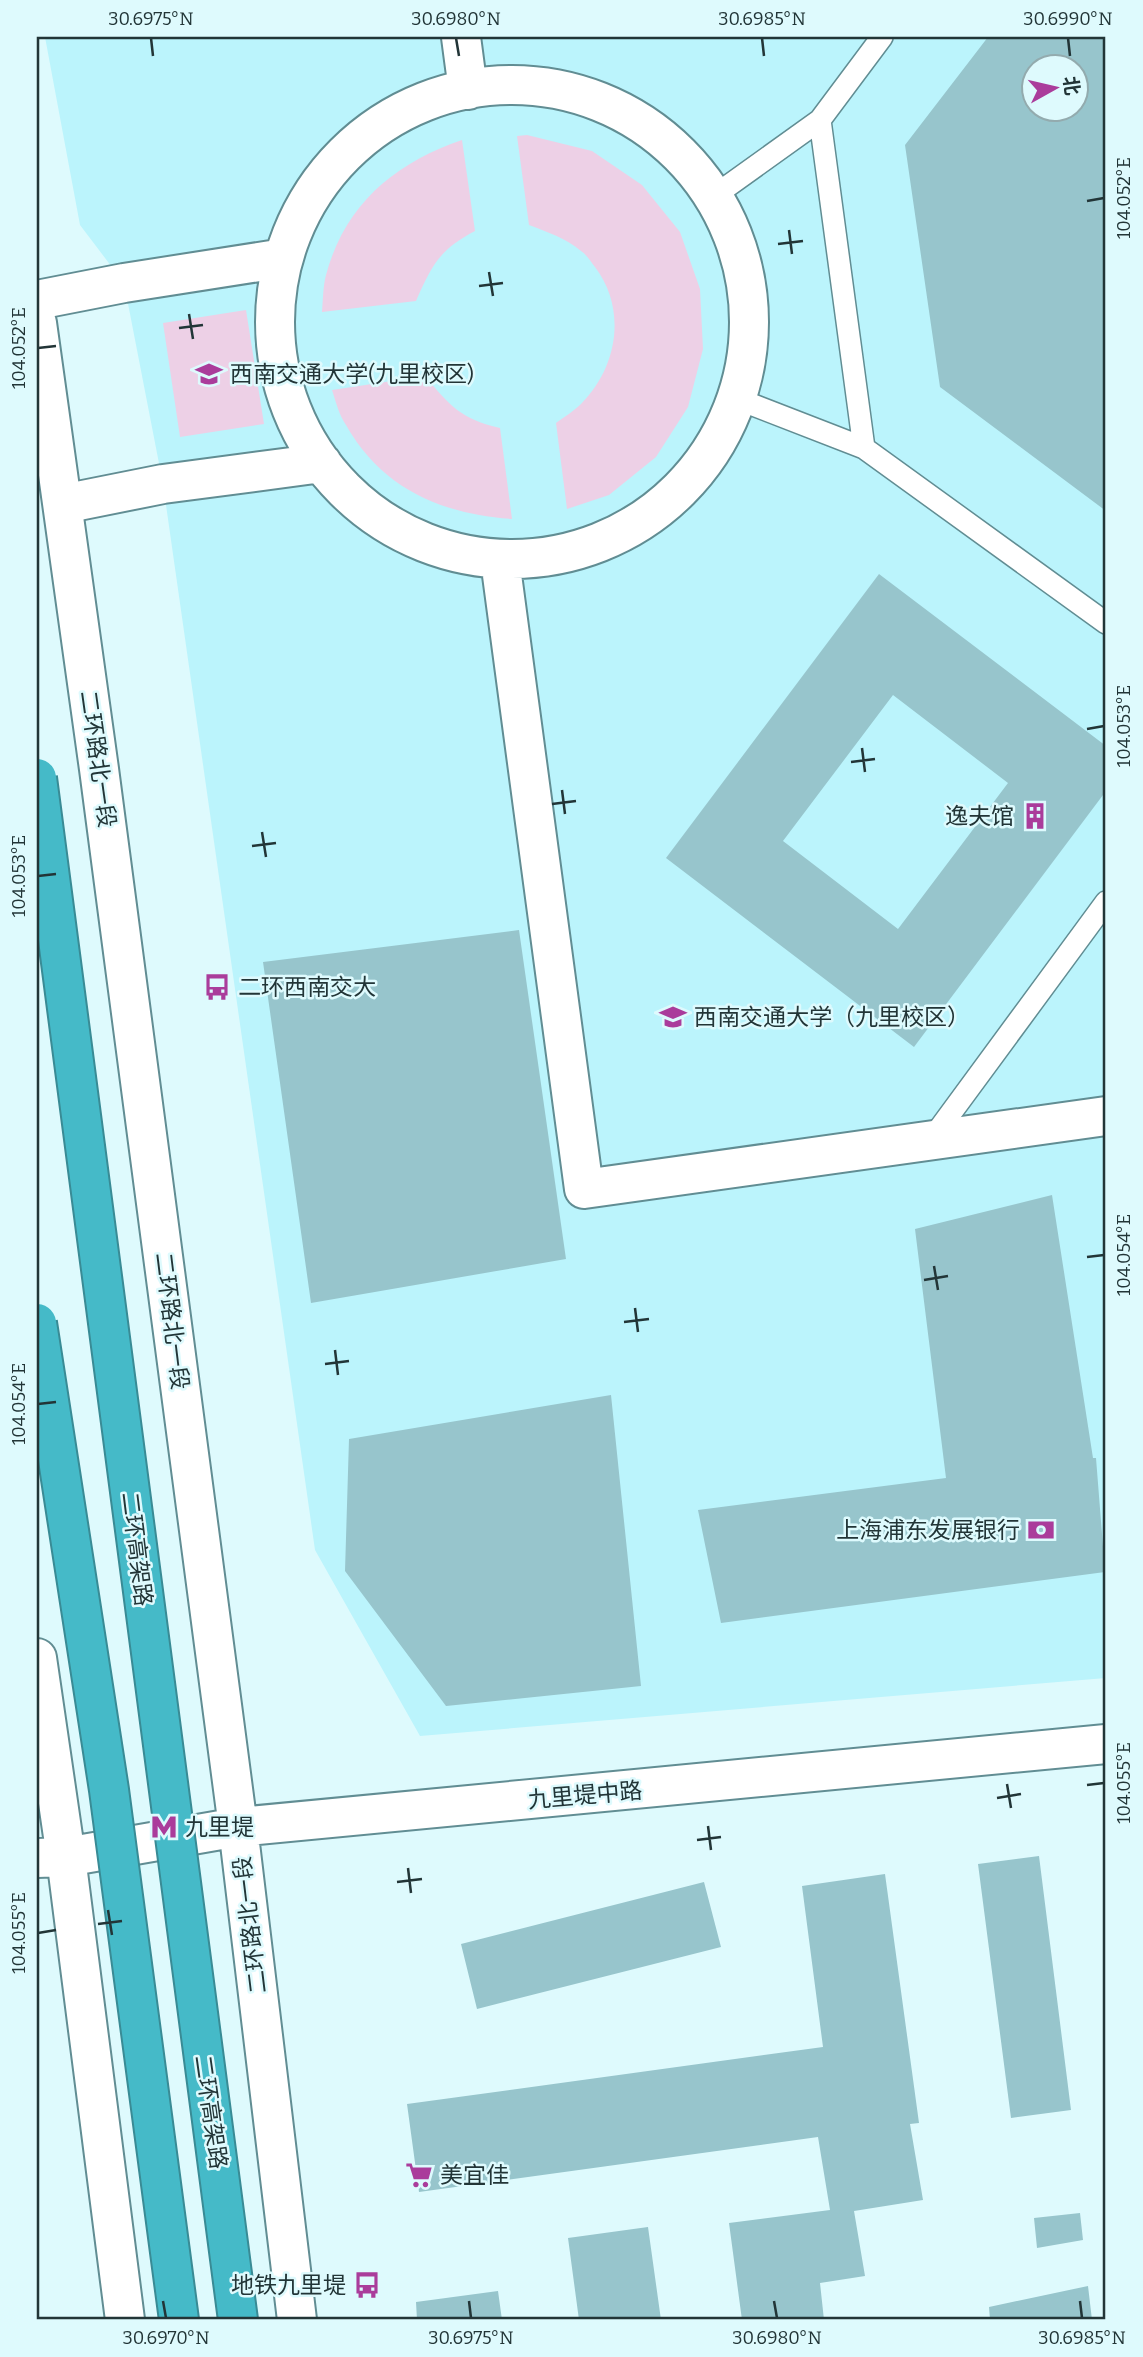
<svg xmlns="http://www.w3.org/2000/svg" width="1143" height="2357" viewBox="0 0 1143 2357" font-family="Bitter,'Noto Sans SC',serif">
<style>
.built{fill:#bbf4fc;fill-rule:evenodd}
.green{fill:#edd0e6}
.building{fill:#97c5cc;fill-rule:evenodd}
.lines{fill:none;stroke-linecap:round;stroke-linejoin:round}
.lane-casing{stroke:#618d93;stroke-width:24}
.street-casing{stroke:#618d93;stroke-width:42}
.secondary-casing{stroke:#618d93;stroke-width:42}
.lane{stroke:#fff;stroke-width:21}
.street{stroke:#fff;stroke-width:38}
.secondary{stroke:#fff;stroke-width:38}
.highway-bridge-casing{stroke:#398b95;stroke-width:42;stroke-linecap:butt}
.highway-bridge{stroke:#45bac8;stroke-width:38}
.ticks{fill:none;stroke:#223537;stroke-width:2.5}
.labels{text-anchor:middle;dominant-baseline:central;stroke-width:5;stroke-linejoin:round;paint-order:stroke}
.poi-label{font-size:23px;fill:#223537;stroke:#defafd;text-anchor:start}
.street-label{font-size:23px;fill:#223537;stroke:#defafd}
.neatline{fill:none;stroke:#223537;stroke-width:2.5}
.ticks-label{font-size:18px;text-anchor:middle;fill:#223537}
</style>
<rect width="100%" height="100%" fill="#defafd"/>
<!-- built -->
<path class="built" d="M 45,37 L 1106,37 L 1106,1678 L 420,1736 L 315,1550 L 163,484 L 124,283 L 80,225 ZM 1034,66 L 1076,66 L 1076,108 L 1034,108 Z"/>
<!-- green -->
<path class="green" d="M 527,135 L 592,151 L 642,185 L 680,232 L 700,289 L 703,349 L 688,407 L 656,457 L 609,495 L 567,509 L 556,423 C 564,417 574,411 581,404 C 618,367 627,309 595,267 C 591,262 587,255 581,251 C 566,238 547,232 529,225 L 517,136 Z
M 462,140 L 475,231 C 439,250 432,265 416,301 L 322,312 C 323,300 323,286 326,275 C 345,204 395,163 462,140 Z
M 246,310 L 264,424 L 180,437 L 163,323 Z
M 425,376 C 450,406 461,419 500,428 L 512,519 C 442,514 382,489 346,425 C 339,415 336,402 332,390 Z"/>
<!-- building -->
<path class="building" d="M 988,37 L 1106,37 L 1106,511 L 940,387 L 905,145 ZM 1034,66 L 1076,66 L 1076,108 L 1034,108 Z
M 879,574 L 1106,746 L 1106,791 L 914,1047 L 666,858 ZM 893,695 L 1008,783 L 898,929 L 783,841 Z
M 519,930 L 566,1259 L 311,1303 L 263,962 Z
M 1052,1195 L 1093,1458 L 1096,1458 L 1105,1572 L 721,1623 L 698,1510 L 946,1478 L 915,1229 Z
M 611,1395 L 641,1686 L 446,1706 L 345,1571 L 349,1439 Z
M 1039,1856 L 1071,2110 L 1011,2118 L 978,1864 Z
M 885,1874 L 919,2123 L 910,2124 L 923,2200 L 854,2211 L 865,2276 L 820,2283 L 824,2320 L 742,2320 L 729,2223 L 830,2210 L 818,2137 L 419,2192 L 407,2104 L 823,2047 L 802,1886 Z
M 704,1882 L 721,1947 L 477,2009 L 461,1944 Z
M 1080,2213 L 1083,2240 L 1037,2248 L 1034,2218 Z
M 648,2227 L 661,2320 L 579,2320 L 568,2238 Z
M 1088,2286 L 1092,2320 L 990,2320 L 989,2307 Z
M 498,2291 L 502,2320 L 417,2320 L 416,2302 Z"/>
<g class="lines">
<defs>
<path id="lane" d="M 820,120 L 864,448
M 714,196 L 820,120 L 882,37
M 735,398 L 864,448 L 1106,623
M 931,1140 L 1106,902"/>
<path id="street" d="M 461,37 L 468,90
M275 322a237 237 0 1 1 474 0a237 237 0 1 1-474 0Z
M 37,300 L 124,283 L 284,258
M 63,504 L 163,484 L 322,463
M 500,560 L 584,1189 L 1106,1116"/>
<path id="secondary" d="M 37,323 L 99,769 L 238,1827 L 297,2320
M 37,1658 L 66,1857 L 125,2320
M 37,1858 L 66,1857 L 238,1827 L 1106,1744"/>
</defs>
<!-- lane casing -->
<use href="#lane" class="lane-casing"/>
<!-- street casing -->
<use href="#street" class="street-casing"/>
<!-- secondary casing -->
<use href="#secondary" class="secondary-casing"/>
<!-- lane -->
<use href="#lane" class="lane"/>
<!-- street -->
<use href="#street" class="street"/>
<!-- secondary -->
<use href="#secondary" class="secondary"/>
<defs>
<path id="highway-bridge" d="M 37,778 L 238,2320
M 37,1323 L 109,1790 L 179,2320"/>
</defs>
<!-- highway-bridge casing -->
<use href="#highway-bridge" class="highway-bridge-casing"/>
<!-- highway-bridge -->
<use href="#highway-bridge" class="highway-bridge"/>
</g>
<!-- ticks -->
<path class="ticks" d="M 151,38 L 153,56M 456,38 L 459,56M 762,38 L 764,56M 1068,38 L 1070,56M 1087,201 L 1104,198M 789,230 L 792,254M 778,244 L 803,241M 489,272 L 493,296M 479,286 L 503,283M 189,314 L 193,339M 179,328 L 203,325M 38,348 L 56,346M 1087,729 L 1104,726M 862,748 L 865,772M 851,762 L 875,759M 562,790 L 565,814M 552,804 L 576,801M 262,832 L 266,857M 252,846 L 276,843M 38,876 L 56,874M 1087,1257 L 1104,1255M 934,1266 L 938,1290M 924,1280 L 948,1276M 635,1308 L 638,1332M 624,1322 L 649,1319M 335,1350 L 338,1375M 325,1364 L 349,1361M 38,1404 L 56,1402M 1007,1784 L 1011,1808M 1087,1785 L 1104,1783M 997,1798 L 1021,1794M 708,1826 L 711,1850M 697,1840 L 721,1837M 408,1868 L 411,1893M 397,1882 L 422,1879M 108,1910 L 112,1935M 98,1924 L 122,1921M 38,1933 L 56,1930M 163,2301 L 166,2318M 469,2301 L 471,2318M 774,2301 L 777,2318M 1080,2301 L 1082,2318"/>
<!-- icons -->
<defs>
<symbol id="school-bare" viewBox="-9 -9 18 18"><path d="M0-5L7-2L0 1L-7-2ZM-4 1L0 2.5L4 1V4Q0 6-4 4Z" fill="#aa3c9b" stroke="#defafd" stroke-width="2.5" paint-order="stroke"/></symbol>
<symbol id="building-bare" viewBox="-9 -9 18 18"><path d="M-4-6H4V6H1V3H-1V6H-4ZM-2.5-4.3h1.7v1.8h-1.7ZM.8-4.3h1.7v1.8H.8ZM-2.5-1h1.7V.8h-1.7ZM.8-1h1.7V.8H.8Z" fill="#aa3c9b" stroke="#defafd" stroke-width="2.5" paint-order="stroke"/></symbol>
<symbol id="bus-bare" viewBox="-9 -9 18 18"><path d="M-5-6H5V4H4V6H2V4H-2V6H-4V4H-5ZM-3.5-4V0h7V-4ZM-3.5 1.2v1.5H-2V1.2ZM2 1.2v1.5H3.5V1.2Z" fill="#aa3c9b" stroke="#defafd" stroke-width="2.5" paint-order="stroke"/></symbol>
<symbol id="university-bare" viewBox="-9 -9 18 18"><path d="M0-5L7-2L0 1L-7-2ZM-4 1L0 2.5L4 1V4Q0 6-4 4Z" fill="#aa3c9b" stroke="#defafd" stroke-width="2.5" paint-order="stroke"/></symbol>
<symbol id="bank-bare" viewBox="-9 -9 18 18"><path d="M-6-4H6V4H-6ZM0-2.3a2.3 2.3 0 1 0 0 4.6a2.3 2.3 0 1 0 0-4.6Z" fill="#aa3c9b" stroke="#defafd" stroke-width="2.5" paint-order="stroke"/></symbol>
<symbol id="metro-bare" viewBox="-9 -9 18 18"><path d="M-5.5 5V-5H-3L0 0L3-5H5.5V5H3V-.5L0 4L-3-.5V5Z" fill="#aa3c9b" stroke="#defafd" stroke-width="2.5" paint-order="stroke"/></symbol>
<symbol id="supermarket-bare" viewBox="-9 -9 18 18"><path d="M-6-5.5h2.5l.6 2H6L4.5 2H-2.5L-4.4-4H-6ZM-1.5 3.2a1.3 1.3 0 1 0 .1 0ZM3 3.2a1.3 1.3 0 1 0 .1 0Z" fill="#aa3c9b" stroke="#defafd" stroke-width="2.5" paint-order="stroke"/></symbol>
</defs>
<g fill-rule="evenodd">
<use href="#school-bare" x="190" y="355" width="38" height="38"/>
<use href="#building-bare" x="1016" y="797" width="38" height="38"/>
<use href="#bus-bare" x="198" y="968" width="38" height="38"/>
<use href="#university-bare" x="654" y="998" width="38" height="38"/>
<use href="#bank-bare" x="1022" y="1511" width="38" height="38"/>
<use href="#metro-bare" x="145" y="1808" width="38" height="38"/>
<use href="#supermarket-bare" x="400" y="2156" width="38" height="38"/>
<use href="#bus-bare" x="348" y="2266" width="38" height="38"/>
</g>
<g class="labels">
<!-- poi labels -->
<g class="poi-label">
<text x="230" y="374">西南交通大学(九里校区)</text>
<text x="1014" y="816" text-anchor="end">逸夫馆</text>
<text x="238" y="987">二环西南交大</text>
<text x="694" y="1017">西南交通大学（九里校区）</text>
<text x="1020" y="1530" text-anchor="end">上海浦东发展银行</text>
<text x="185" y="1827">九里堤</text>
<text x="440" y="2175">美宜佳</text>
<text x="346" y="2285" text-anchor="end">地铁九里堤</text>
</g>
<!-- street labels -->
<g class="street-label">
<text transform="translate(98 759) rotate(82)">二环路北一段</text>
<text transform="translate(172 1321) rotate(83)">二环路北一段</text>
<text transform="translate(137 1549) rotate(83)">二环高架路</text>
<text transform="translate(585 1795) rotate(-5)">九里堤中路</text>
<text transform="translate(250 1925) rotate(-97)">二环路北一段</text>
<text transform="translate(211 2112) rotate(82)">二环高架路</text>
</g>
</g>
<!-- border -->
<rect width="1143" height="2357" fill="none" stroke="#defafd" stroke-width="77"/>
<!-- north arrow -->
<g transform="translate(1055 88) rotate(82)"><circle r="33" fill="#defafd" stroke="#93abae" stroke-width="2"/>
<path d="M0-5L12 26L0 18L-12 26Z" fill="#aa3c9b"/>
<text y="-10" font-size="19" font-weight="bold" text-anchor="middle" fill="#223537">北</text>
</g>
<rect x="38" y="38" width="1066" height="2280" class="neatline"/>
<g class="ticks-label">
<text x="151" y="25">30.6975°N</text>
<text x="456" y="25">30.6980°N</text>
<text x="762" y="25">30.6985°N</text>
<text x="1068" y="25">30.6990°N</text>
<text transform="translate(1124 198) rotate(-90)" y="6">104.052°E</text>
<text transform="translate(19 348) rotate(-90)" y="6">104.052°E</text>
<text transform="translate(1124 726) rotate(-90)" y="6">104.053°E</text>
<text transform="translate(19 876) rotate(-90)" y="6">104.053°E</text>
<text transform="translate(1124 1255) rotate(-90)" y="6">104.054°E</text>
<text transform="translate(19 1404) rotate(-90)" y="6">104.054°E</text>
<text transform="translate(1124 1783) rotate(-90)" y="6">104.055°E</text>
<text transform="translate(19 1933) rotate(-90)" y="6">104.055°E</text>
<text x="166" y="2344">30.6970°N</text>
<text x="471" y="2344">30.6975°N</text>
<text x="777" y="2344">30.6980°N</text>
<text x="1082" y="2344">30.6985°N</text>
</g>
</svg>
